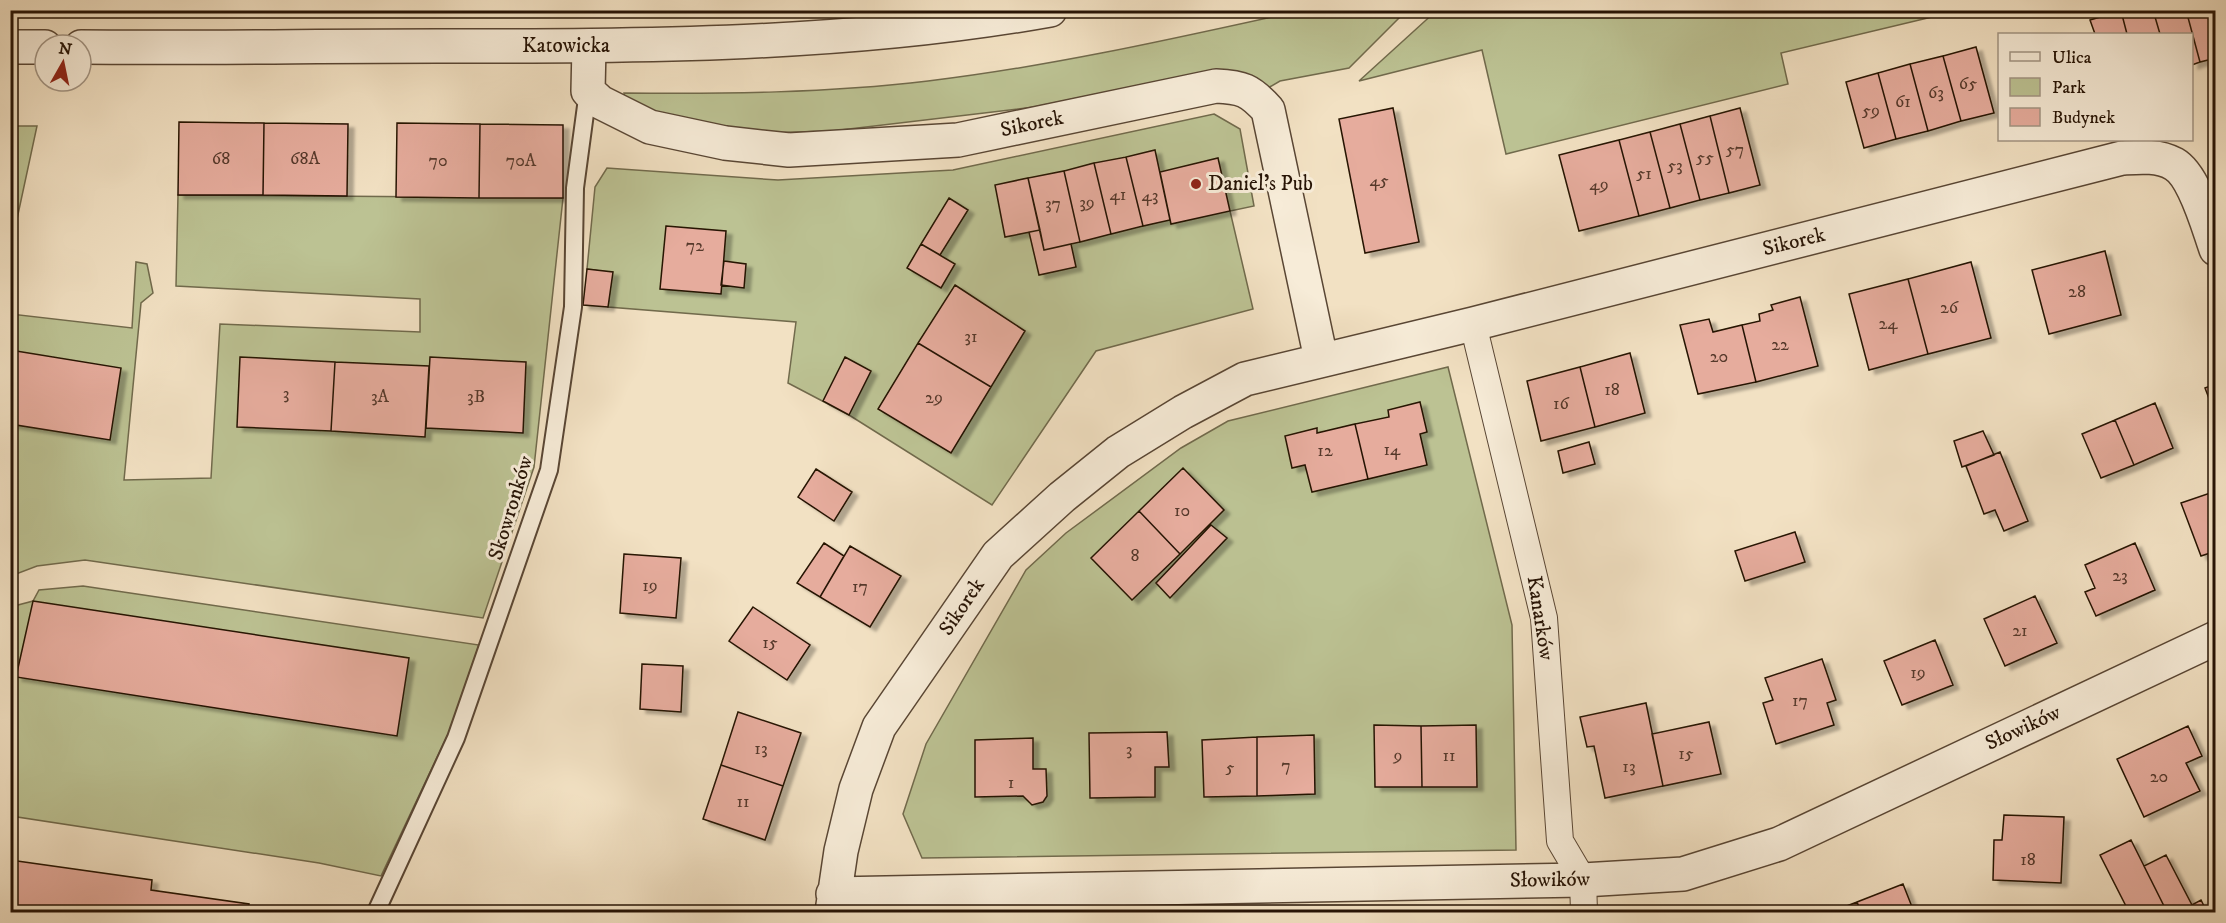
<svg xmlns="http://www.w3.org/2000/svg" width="2226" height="923" viewBox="0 0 2226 923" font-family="'IM FELL DW Pica',serif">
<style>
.green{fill:#bcc293;stroke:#716a4c;stroke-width:1.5}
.building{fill:#e6ac9d;stroke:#261305;stroke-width:1.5;filter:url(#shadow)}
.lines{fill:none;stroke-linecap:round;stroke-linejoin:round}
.service-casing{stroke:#594634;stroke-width:20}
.pedestrian-casing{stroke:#594634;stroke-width:28}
.minor-casing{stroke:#594634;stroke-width:36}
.tertiary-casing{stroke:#594634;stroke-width:36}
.service{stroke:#f7ecd8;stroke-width:16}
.pedestrian{stroke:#f7ecd8;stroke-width:26}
.minor{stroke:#f7ecd8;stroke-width:33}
.tertiary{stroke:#f7ecd8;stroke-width:33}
.tram{stroke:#261305;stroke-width:1.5}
.poi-dot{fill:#8f2418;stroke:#f7ecd8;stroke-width:2}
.labels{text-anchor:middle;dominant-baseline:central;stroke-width:6;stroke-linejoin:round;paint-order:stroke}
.number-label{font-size:18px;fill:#56392b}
.street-label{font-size:21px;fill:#261305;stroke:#f7ecd8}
.poi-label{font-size:21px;fill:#261305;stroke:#f7ecd8;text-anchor:start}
</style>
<defs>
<filter id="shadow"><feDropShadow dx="6" dy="4" stdDeviation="1.5" flood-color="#0004"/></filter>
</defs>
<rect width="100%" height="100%" fill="#f2e1c3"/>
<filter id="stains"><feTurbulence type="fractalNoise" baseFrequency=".00333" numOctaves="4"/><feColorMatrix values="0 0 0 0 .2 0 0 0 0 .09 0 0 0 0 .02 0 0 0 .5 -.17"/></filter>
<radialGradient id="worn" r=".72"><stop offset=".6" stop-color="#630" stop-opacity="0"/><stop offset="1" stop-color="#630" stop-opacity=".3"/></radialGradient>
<!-- green -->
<path class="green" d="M 1299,11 L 1406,11 L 1349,68 L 1280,81 L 1268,88 C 1251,73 1236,71 1213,70 L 1034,107 L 832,131 L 765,133 L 681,120 L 634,106 L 625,100 L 624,93 C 725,94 827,93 928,81 C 1053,66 1176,38 1299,11 Z
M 1436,11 L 1436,10 L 1957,11 L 1781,53 L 1788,84 L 1506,154 L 1482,50 L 1359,81 Z
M 1214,114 L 1240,129 L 1254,206 L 1230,211 L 1253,309 L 1096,351 L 992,505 L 849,415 L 788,383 L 796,322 L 608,307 L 612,273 L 587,269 L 595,187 L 607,168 L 778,180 L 953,170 Z
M 11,126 L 37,126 L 11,247 L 10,126 Z
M 178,195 L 563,198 L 534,467 L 483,618 L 85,560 L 37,566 L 11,576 L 11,314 L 132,328 L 136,262 L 147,264 L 153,293 L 141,303 L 124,480 L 211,478 L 220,324 L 420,332 L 420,299 L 176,286 Z
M 1448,367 L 1512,625 L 1516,850 L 922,858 L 903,814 L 926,744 L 1026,570 L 1066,533 L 1181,448 L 1228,421 Z
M 83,586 L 479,645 L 449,732 L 381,876 L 319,863 L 11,816 L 10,610 L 18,605 L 33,601 L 39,590 Z"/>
<!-- building -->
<path class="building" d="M 2153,10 L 2160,34 L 2127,34 L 2121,11 Z
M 2153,10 L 2186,10 L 2200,62 L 2192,65 L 2192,34 L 2160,34 Z
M 2186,10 L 2216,10 L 2216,58 L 2200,62 Z
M 2121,11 L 2127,34 L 2095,34 L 2090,20 Z
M 1976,47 L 1994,113 L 1961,121 L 1943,56 Z
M 1943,56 L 1961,121 L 1928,131 L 1910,64 Z
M 1910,64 L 1928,131 L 1896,139 L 1878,73 Z
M 1878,73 L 1896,139 L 1864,148 L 1846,82 Z
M 1393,108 L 1419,242 L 1365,253 L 1339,119 Z
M 1740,108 L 1760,185 L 1729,193 L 1710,116 Z
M 1710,116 L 1729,193 L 1700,200 L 1680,124 Z
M 179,122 L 264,123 L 263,195 L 178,195 Z
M 264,123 L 348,124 L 347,196 L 263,195 Z
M 397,123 L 480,124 L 479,198 L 396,197 Z
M 480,124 L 563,125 L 563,198 L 479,198 Z
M 1680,124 L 1700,200 L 1670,208 L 1650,132 Z
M 1650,132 L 1670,208 L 1639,216 L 1619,140 Z
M 1619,140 L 1639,216 L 1579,231 L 1559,155 Z
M 1155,150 L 1170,220 L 1143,226 L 1126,157 Z
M 1126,157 L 1143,226 L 1111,234 L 1094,163 Z
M 1218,158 L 1230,211 L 1171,224 L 1160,172 Z
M 1094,163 L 1111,234 L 1080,242 L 1064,171 Z
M 1064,171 L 1080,242 L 1044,250 L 1028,178 Z
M 1028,178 L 1040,230 L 1005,237 L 995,185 Z
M 949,198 L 968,210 L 940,255 L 921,244 Z
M 666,226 L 726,231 L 721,294 L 660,289 Z
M 1040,230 L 1044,250 L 1071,244 L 1076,267 L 1039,275 L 1029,232 Z
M 921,244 L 955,264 L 941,288 L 907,268 Z
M 2105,251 L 2121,315 L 2049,334 L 2032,270 Z
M 724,261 L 746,264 L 744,288 L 721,285 Z
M 1971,262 L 1991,338 L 1928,354 L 1908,279 Z
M 587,269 L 613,272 L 608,307 L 583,305 Z
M 1908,279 L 1928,354 L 1869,370 L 1849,294 Z
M 955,285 L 1025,331 L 991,387 L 918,343 Z
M 1800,297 L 1818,366 L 1756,382 L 1742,325 L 1760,321 L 1759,314 L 1773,310 L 1771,305 Z
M 1709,319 L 1713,332 L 1742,325 L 1756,382 L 1698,394 L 1680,325 Z
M 918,343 L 991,387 L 951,453 L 878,409 Z
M 10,350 L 121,368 L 110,440 L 10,424 Z
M 1630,353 L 1645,413 L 1595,427 L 1580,367 Z
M 240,357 L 335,362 L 331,431 L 237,427 Z
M 430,357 L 526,362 L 523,433 L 426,428 Z
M 845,357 L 871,371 L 849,415 L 823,401 Z
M 335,362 L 429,366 L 425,437 L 331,431 Z
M 1580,367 L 1595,427 L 1541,441 L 1527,381 Z
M 2216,384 L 2216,417 L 2205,388 Z
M 1420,402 L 1427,432 L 1420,434 L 1427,465 L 1368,479 L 1355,424 L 1389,417 L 1388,410 Z
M 2155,403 L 2173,448 L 2134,465 L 2115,420 Z
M 2115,420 L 2134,465 L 2101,478 L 2082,434 Z
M 1355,424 L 1368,479 L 1312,492 L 1305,465 L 1292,468 L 1285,436 L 1317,428 L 1317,433 Z
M 1983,431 L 1994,455 L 1962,467 L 1954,441 Z
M 1589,442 L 1595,464 L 1563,473 L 1558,451 Z
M 2000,452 L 2028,521 L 2004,531 L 1995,510 L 1984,514 L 1966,466 Z
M 1183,468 L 1224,510 L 1180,554 L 1139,511 Z
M 816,469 L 852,492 L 834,521 L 798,497 Z
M 2216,491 L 2216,551 L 2201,556 L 2181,503 Z
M 1139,511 L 1180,554 L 1132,600 L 1091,558 Z
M 1211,525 L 1227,538 L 1170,598 L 1156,583 Z
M 1795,532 L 1805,562 L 1745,581 L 1735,551 Z
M 824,543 L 844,556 L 820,597 L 797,583 Z
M 2135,543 L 2155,590 L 2096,616 L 2085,592 L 2095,588 L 2085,565 Z
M 850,546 L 901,576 L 870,627 L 820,597 Z
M 624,554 L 681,558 L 676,618 L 620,613 Z
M 2035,596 L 2057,643 L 2005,666 L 1984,619 Z
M 33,601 L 409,658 L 397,736 L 16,677 Z
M 753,607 L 810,645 L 787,680 L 729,641 Z
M 1935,640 L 1953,685 L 1902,705 L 1884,661 Z
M 1822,659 L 1836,700 L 1827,703 L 1834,725 L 1776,744 L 1763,703 L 1773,700 L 1765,678 Z
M 642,664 L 683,666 L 681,712 L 640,709 Z
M 1646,703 L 1663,786 L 1605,798 L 1594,746 L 1587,747 L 1580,717 Z
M 738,712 L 801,733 L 783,786 L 721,765 Z
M 1709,722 L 1721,774 L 1663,786 L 1652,734 Z
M 1374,725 L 1421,726 L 1422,787 L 1375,787 Z
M 1476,725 L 1477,787 L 1422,787 L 1421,726 Z
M 2188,726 L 2202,756 L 2186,763 L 2200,791 L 2144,817 L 2117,759 Z
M 1167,732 L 1169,767 L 1155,767 L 1155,797 L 1090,798 L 1089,733 Z
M 1314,735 L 1315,794 L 1257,796 L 1257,737 Z
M 1257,737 L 1257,796 L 1204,797 L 1202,740 Z
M 1033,738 L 1033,769 L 1046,769 L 1047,796 L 1043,802 L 1032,805 L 1023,796 L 975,797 L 975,740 Z
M 721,765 L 783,786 L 765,840 L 703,819 Z
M 2004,815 L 2064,817 L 2061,883 L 1993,880 L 1994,840 L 2002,840 Z
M 2131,840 L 2167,912 L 2129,912 L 2100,855 Z
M 2166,855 L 2192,905 L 2201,900 L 2207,912 L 2167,912 L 2144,866 Z
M 10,860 L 152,880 L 151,890 L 249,904 L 248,912 L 10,912 Z
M 1903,884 L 1914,912 L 1861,912 L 1857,902 Z
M 1857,902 L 1861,912 L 1831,912 Z"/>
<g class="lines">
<defs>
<path id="service" d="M 376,912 L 456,738 L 549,470 L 573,307 L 575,188 L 588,91"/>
<path id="pedestrian" d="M 1473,324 L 1544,618 L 1560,841 L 1583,880 L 1584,912"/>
<path id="minor" d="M 589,46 L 588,91 L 600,102 L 650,127 L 725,143 L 789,150 L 958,140 L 1216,86 C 1242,87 1250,90 1268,110 L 1321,359
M 833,894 L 1583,880 L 1683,874 L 1779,844 L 2216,638
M 832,912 L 841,851 L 856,789 L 879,727 L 998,555 L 1062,497 L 1118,452 L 1183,412 L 1245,379 L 1473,324 L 2122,158 C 2139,157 2158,155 2174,164 C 2195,176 2208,227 2216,249"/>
<path id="tertiary" d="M 10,47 L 45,47
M 81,47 C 200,48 318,46 437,46 C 642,46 848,46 1050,10"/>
</defs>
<!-- service casing -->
<use href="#service" class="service-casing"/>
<!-- pedestrian casing -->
<use href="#pedestrian" class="pedestrian-casing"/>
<!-- minor casing -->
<use href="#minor" class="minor-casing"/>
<!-- tertiary casing -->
<use href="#tertiary" class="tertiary-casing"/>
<!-- service -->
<use href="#service" class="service"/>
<!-- pedestrian -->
<use href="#pedestrian" class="pedestrian"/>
<!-- minor -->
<use href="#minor" class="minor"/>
<!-- tertiary -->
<use href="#tertiary" class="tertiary"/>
<!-- tram -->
<path class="tram" d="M 10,17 L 538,14 L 584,10"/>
</g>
<!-- markers -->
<circle class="poi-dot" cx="1196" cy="184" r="6"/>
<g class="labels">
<!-- number labels -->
<g class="number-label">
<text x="1968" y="84">65</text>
<text x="1936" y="93">63</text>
<text x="1903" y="102">61</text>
<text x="1871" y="111">59</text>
<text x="1735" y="150">57</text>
<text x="1705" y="158">55</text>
<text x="221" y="159">68</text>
<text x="305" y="159">68A</text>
<text x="438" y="161">70</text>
<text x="521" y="161">70A</text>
<text x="1675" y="166">53</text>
<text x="1644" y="174">51</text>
<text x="1379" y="181">45</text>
<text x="1599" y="185">49</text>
<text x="1118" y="195">41</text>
<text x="1150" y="196">43</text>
<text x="1087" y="203">39</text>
<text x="1053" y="204">37</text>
<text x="695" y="246">72</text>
<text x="2077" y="292">28</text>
<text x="1949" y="308">26</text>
<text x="1888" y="324">24</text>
<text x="971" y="337">31</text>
<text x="1780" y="345">22</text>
<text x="1719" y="357">20</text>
<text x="1612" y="390">18</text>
<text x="286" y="394">3</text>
<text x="380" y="397">3A</text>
<text x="476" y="397">3B</text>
<text x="934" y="398">29</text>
<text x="1561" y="404">16</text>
<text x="1392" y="450">14</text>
<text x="1325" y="451">12</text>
<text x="1182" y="511">10</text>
<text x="1135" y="556">8</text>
<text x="2120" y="576">23</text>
<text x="650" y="586">19</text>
<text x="860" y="587">17</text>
<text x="2020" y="631">21</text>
<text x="770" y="643">15</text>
<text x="1918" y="673">19</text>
<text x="1800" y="701">17</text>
<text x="761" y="749">13</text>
<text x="1129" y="750">3</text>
<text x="1686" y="754">15</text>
<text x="1398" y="756">9</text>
<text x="1449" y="756">11</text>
<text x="1286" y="766">7</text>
<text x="1629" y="767">13</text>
<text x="1230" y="768">5</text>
<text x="2159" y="777">20</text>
<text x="1011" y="783">1</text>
<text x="743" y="802">11</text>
<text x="2028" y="860">18</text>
</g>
<!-- street labels -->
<g class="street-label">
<text x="566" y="46">Katowicka</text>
<text transform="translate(1032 124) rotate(-12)">Sikorek</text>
<text transform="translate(1794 242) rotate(-14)">Sikorek</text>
<text transform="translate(511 508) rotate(-73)">Skowronków</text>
<text transform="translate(962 607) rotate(-56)">Sikorek</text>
<text transform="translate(1540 618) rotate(81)">Kanarków</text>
<text transform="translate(2023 728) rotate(-25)">Słowików</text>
<text transform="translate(1550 880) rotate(-1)">Słowików</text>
</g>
<!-- poi labels -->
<g class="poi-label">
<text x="1208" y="184">Daniel's Pub</text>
</g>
</g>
<!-- margin -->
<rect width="2226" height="923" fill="none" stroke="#f2e1c3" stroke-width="36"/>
<rect x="12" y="12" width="2202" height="899" fill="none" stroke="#261305" stroke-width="3"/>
<rect x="18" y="18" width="2190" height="887" fill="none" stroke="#261305" stroke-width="1.5"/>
<!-- legend -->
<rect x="1998" y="33" width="195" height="108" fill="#f7ecd8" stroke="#a39584" stroke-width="1.5"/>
<rect x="2010" y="52" width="30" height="9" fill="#f7ecd8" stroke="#a39584" stroke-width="1.5"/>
<text x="2052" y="63" font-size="18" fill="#261305">Ulica</text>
<rect x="2010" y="78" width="30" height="18" fill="#bcc293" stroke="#a39584" stroke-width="1.5"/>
<text x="2052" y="93" font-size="18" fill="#261305">Park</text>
<rect x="2010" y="108" width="30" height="18" fill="#e6ac9d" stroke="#a39584" stroke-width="1.5"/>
<text x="2052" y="123" font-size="18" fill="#261305">Budynek</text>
<!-- north arrow -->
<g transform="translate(63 63) rotate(9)"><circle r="28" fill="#f7ecd8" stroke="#a39584" stroke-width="1.5"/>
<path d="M0-4.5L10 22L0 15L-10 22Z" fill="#8f2418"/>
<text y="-9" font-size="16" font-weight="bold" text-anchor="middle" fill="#261305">N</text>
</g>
<rect width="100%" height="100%" filter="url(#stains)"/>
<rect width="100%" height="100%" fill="url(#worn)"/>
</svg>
